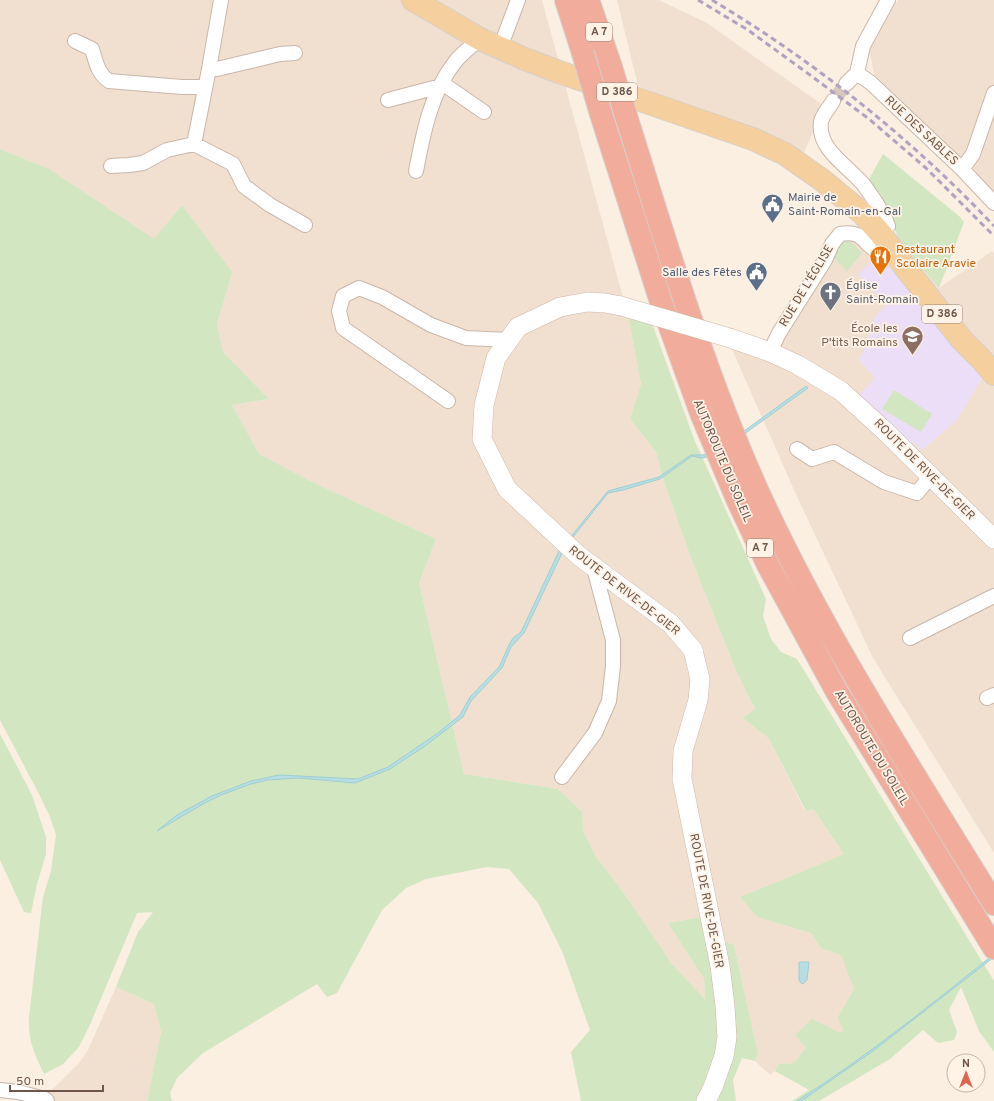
<svg xmlns="http://www.w3.org/2000/svg" width="994" height="1101" viewBox="0 0 994 1101" font-family="Overpass,sans-serif">
<style>
.residential{fill:#f1e0d0}
.education{fill:#ecdef6}
.green{fill:#d2e6c1}
.water{fill:#b7dee2;stroke:#9eced3}
.lines{fill:none;stroke-linecap:round;stroke-linejoin:round}
.minor-tunnel{stroke:#d7c8bb;stroke-width:14;stroke-dasharray:14 7;stroke-linecap:butt}
.minor-casing{stroke:#c9b6a9;stroke-width:16}
.secondary-casing{stroke:#cfb7a9;stroke-width:20}
.primary-casing{stroke:#d7cfcc;stroke-width:24}
.motorway-casing{stroke:#d7cfcc;stroke-width:24}
.minor{stroke:#fff;stroke-width:14}
.secondary{stroke:#fff;stroke-width:19}
.primary{stroke:#f5cf9d;stroke-width:22}
.motorway{stroke:#f1ac9b;stroke-width:22}
.rail{stroke:#b1a1c2;stroke-width:3;stroke-dasharray:6 4;stroke-linecap:butt}
.secondary-bridge-casing{stroke:#cfb7a9;stroke-width:20;stroke-linecap:butt}
.motorway-bridge-casing{stroke:#d7cfcc;stroke-width:24;stroke-linecap:butt}
.secondary-bridge{stroke:#fff;stroke-width:19}
.motorway-bridge{stroke:#f1ac9b;stroke-width:22}
.labels{text-anchor:middle;dominant-baseline:central;stroke-width:3.5;stroke-linejoin:round;paint-order:stroke}
.shield{fill:#fef3e6;stroke:#9a8479;stroke-width:1}
.shield-label{font-size:11px;font-weight:bold;fill:#6f554a}
.street-label{font-size:12px;fill:#6f554a;stroke:#fef3e6}
.service-label{font-size:12px;fill:#4e5e75;stroke:#fef3e6;text-anchor:start}
.food-label{font-size:12px;fill:#c56008;stroke:#fef3e6;text-anchor:start}
.worship-label{font-size:12px;fill:#5b616d;stroke:#fef3e6;text-anchor:start}
.education-label{font-size:12px;fill:#785e54;stroke:#fef3e6;text-anchor:end}
</style>
<rect width="100%" height="100%" fill="#faefe1"/>
<!-- residential -->
<path class="residential" d="M 0,0 L 542,0 L 628,316 L 641,384 L 630,419 L 656,452 L 664,482 L 692,561 L 738,675 L 755,710 L 743,718 L 769,739 L 805,811 L 813,809 L 844,854 L 740,897 L 757,917 L 811,933 L 821,948 L 842,955 L 854,989 L 837,1018 L 843,1030 L 840,1033 L 795,1035 L 806,1048 L 794,1063 L 779,1064 L 775,1071 L 770,1075 L 755,1061 L 758,1054 L 734,945 L 725,942 L 701,917 L 668,923 L 704,979 L 705,999 L 672,964 L 626,896 L 595,855 L 583,831 L 582,812 L 558,789 L 464,774 L 419,583 L 436,539 L 314,483 L 259,454 L 232,405 L 269,399 L 223,352 L 217,324 L 231,272 L 182,205 L 154,240 L 49,169 L 0,149 Z
M 617,0 L 659,0 L 707,23 L 824,106 L 804,153 L 762,132 L 733,123 L 638,86 Z
M 898,0 L 994,0 L 994,194 L 874,74 L 869,48 Z
M 840,239 L 857,240 L 871,259 L 890,261 L 907,251 L 939,288 L 992,251 L 994,253 L 994,853 L 873,658 L 794,490 L 731,347 L 770,360 Z
M 116,987 L 154,1004 L 161,1032 L 147,1101 L 41,1101 L 79,1063 L 88,1050 Z"/>
<!-- education -->
<path class="education" d="M 870,262 L 891,264 L 983,377 L 956,421 L 922,450 L 912,442 L 909,444 L 859,395 L 875,378 L 858,359 L 864,352 L 865,342 L 873,327 L 870,324 L 879,312 L 887,305 L 858,275 Z"/>
<!-- green -->
<path class="green" d="M 0,149 L 49,169 L 154,239 L 182,205 L 232,272 L 217,324 L 223,352 L 269,399 L 232,405 L 259,454 L 314,483 L 436,539 L 419,583 L 464,774 L 558,789 L 582,812 L 583,831 L 595,855 L 626,896 L 672,964 L 705,999 L 704,979 L 668,923 L 701,917 L 717,984 L 720,1035 L 713,1069 L 698,1101 L 581,1101 L 571,1052 L 590,1030 L 562,951 L 538,903 L 509,869 L 487,867 L 426,879 L 406,888 L 382,910 L 337,993 L 327,997 L 317,984 L 203,1053 L 177,1078 L 170,1093 L 172,1101 L 147,1101 L 161,1032 L 154,1004 L 116,987 L 138,932 L 153,912 L 137,913 L 89,1027 L 79,1047 L 63,1064 L 44,1074 C 34,1053 28,1041 29,1017 L 43,897 L 51,871 L 56,835 L 50,817 L 39,794 L 0,720 Z
M 883,154 L 959,216 L 964,222 L 939,288 L 899,241 L 891,217 L 868,181 Z
M 849,240 L 862,253 L 847,271 L 834,258 L 842,242 Z
M 628,316 L 652,323 L 694,439 L 766,599 L 763,616 L 771,639 L 781,652 L 797,659 L 994,981 L 994,1052 L 979,1031 L 961,987 L 949,1010 L 957,1032 L 954,1040 L 938,1043 L 923,1030 L 890,1059 L 819,1101 L 792,1101 L 809,1090 L 775,1071 L 779,1064 L 794,1063 L 806,1048 L 795,1035 L 812,1019 L 840,1033 L 843,1030 L 837,1018 L 854,989 L 841,955 L 821,948 L 811,933 L 757,917 L 740,897 L 844,854 L 813,809 L 806,811 L 769,739 L 743,718 L 755,709 L 738,675 L 692,561 L 664,482 L 656,452 L 630,419 L 641,384 Z
M 894,390 L 932,414 L 921,432 L 882,409 Z
M 0,734 L 32,795 L 46,837 L 46,854 L 37,884 L 31,913 L 24,912 L 0,860 Z
M 725,942 L 734,945 L 758,1054 L 755,1061 L 742,1058 L 733,1080 L 736,1101 L 714,1101 L 727,1078 L 734,1038 Z"/>
<!-- water -->
<path class="water" d="M 806,386 L 808,388 L 715,455 L 702,458 L 692,456 L 660,479 L 623,490 L 608,493 L 569,542 L 568,540 L 608,491 L 659,477 L 691,455 L 702,455 L 714,453 Z
M 560,549 L 563,551 L 524,633 L 511,647 L 502,668 L 471,701 L 463,717 L 425,746 L 390,769 L 355,783 L 299,778 L 267,780 L 251,784 L 221,795 L 203,804 L 157,831 L 177,815 L 212,796 L 251,781 L 279,775 L 358,779 L 388,767 L 438,733 L 460,715 L 470,697 L 499,667 L 509,645 L 513,638 L 521,632 Z
M 994,954 L 994,957 L 873,1051 L 807,1097 L 801,1101 L 797,1101 C 866,1057 931,1005 994,954 Z
M 799,962 L 809,962 L 807,980 L 803,984 L 801,983 L 799,980 Z"/>
<g class="lines">
<!-- minor-tunnel -->
<path class="minor-tunnel" d="M 833,101 L 846,84"/>
<defs>
<path id="minor" d="M 221,0 L 209,69 L 194,144 L 233,164 L 244,186 L 270,205 L 305,225
M 75,41 L 92,49 C 96,62 98,74 109,81 L 182,87 L 205,87
M 500,48 L 518,0
M 209,69 L 217,69 L 280,54 L 295,53
M 857,73 L 863,46 L 888,0
M 442,83 L 484,112
M 846,84 L 857,73 L 871,83 L 962,169 L 994,203
M 388,100 L 441,86
M 833,101 C 830,107 822,115 821,122 C 817,149 848,166 863,184 C 872,196 883,211 888,226 L 881,234
M 111,166 L 129,165 L 143,163 L 167,150 L 194,144
M 962,169 L 973,154 L 994,93
M 416,171 C 423,134 431,92 455,62 C 462,53 472,46 480,39
M 770,352 L 779,333 L 825,260 L 832,244 L 840,234 C 864,230 861,242 879,253 L 892,249
M 448,401 L 343,328 L 339,311 L 343,296 L 359,288 L 382,297 L 431,325 L 466,338 L 509,340
M 797,449 L 812,459 L 834,452 L 884,482 L 917,493 L 930,477
M 910,638 L 994,596
M 987,698 L 994,695
M 562,777 L 595,733 L 609,701 L 613,666 L 613,640 L 594,568
M 0,1090 L 18,1092 L 45,1099 L 47,1101"/>
<path id="secondary" d="M 621,306 L 605,303 L 587,302 L 560,307 L 518,327 L 496,358 L 484,405 L 482,439 L 507,489 L 579,556 L 671,624 L 693,650 L 700,679 L 698,700 L 683,751 L 682,779 L 720,966 L 725,1006 L 727,1037 L 724,1056 L 713,1087 L 706,1101
M 730,338 L 770,352 L 798,365 L 841,391 L 886,432 L 994,539"/>
<path id="primary" d="M 413,0 L 480,39 L 525,59 L 559,72 L 753,139 L 785,154 L 822,180 L 862,213 L 881,234 L 905,267 L 962,340 L 981,359 L 994,374"/>
<path id="motorway" d="M 566,0 L 583,53
M 588,0 L 610,64
M 601,114 L 661,302 L 701,413 L 738,501 L 768,565 L 837,692 L 994,948
M 627,119 C 667,246 704,373 759,494 C 825,638 912,770 994,904"/>
</defs>
<!-- minor casing -->
<use href="#minor" class="minor-casing"/>
<!-- secondary casing -->
<use href="#secondary" class="secondary-casing"/>
<!-- primary casing -->
<use href="#primary" class="primary-casing"/>
<!-- motorway casing -->
<use href="#motorway" class="motorway-casing"/>
<!-- minor -->
<use href="#minor" class="minor"/>
<!-- secondary -->
<use href="#secondary" class="secondary"/>
<!-- primary -->
<use href="#primary" class="primary"/>
<!-- motorway -->
<use href="#motorway" class="motorway"/>
<!-- rail -->
<path class="rail" d="M 698,0 L 748,30 L 810,75 L 869,119 L 926,168 L 994,236
M 712,0 C 815,62 911,138 994,226"/>
<defs>
<path id="secondary-bridge" d="M 621,306 L 730,338"/>
<path id="motorway-bridge" d="M 583,53 L 601,114
M 610,64 L 627,119"/>
</defs>
<!-- secondary-bridge casing -->
<use href="#secondary-bridge" class="secondary-bridge-casing"/>
<!-- motorway-bridge casing -->
<use href="#motorway-bridge" class="motorway-bridge-casing"/>
<!-- secondary-bridge -->
<use href="#secondary-bridge" class="secondary-bridge"/>
<!-- motorway-bridge -->
<use href="#motorway-bridge" class="motorway-bridge"/>
</g>
<!-- icons -->
<defs>
<symbol id="civic-pin" viewBox="-11 -11 22 30"><path d="M0 17L-7.5 6A9.5 9.5 0 1 1 7.5 6Z" fill="#5c6f8a" stroke="#fef3e6"/><path d="M-.6-6.5H3V-4.5H.6V-3L4-1V1h2V6H-6V1h2V-1L-.6-3ZM-1.2 2.5V6h2.4V2.5Z" fill="#fff"/></symbol>
<symbol id="restaurant-pin" viewBox="-11 -11 22 30"><path d="M0 17L-7.5 6A9.5 9.5 0 1 1 7.5 6Z" fill="#e8710a" stroke="#fef3e6"/><path d="M-5-6h1v4h1v-4h1v4h1v-4h1v5L-1.5 .5V6h-2V.5L-5-1ZM5-6V6H3V1.5H1.5Q1.5-4 5-6Z" fill="#fff"/></symbol>
<symbol id="church-pin" viewBox="-11 -11 22 30"><path d="M0 17L-7.5 6A9.5 9.5 0 1 1 7.5 6Z" fill="#6b7280" stroke="#fef3e6"/><path d="M-1.2-6h2.4v3.5h3.3v2.4h-3.3V6h-2.4V-.1h-3.3v-2.4h3.3Z" fill="#fff"/></symbol>
<symbol id="school-pin" viewBox="-11 -11 22 30"><path d="M0 17L-7.5 6A9.5 9.5 0 1 1 7.5 6Z" fill="#8d6e63" stroke="#fef3e6"/><path d="M0-5L7-2L0 1L-7-2ZM-4 1L0 2.5L4 1V4Q0 6-4 4Z" fill="#fff"/></symbol>
</defs>
<g fill-rule="evenodd">
<use href="#civic-pin" x="760" y="192" width="25" height="34"/>
<use href="#restaurant-pin" x="868" y="244" width="25" height="34"/>
<use href="#civic-pin" x="744" y="260" width="25" height="34"/>
<use href="#church-pin" x="818" y="280" width="25" height="34"/>
<use href="#school-pin" x="900" y="324" width="25" height="34"/>
</g>
<g class="labels">
<!-- shield labels -->
<g class="shield">
<rect x="586" y="23" width="26" height="18" rx="3"/>
<rect x="597" y="83" width="40" height="18" rx="3"/>
<rect x="922" y="305" width="40" height="18" rx="3"/>
<rect x="747" y="539" width="26" height="18" rx="3"/>
</g>
<g class="shield-label">
<text x="599" y="32">A 7</text>
<text x="617" y="92">D 386</text>
<text x="942" y="314">D 386</text>
<text x="760" y="548">A 7</text>
</g>
<!-- street labels -->
<g class="street-label">
<text transform="translate(921 131) rotate(43)">RUE DES SABLES</text>
<text transform="translate(807 286) rotate(-59)">RUE DE L'ÉGLISE</text>
<text transform="translate(722 461) rotate(67)">AUTOROUTE DU SOLEIL</text>
<text transform="translate(924 470) rotate(45)">ROUTE DE RIVE-DE-GIER</text>
<text transform="translate(624 591) rotate(38)">ROUTE DE RIVE-DE-GIER</text>
<text transform="translate(871 748) rotate(59)">AUTOROUTE DU SOLEIL</text>
<text transform="translate(706 901) rotate(79)">ROUTE DE RIVE-DE-GIER</text>
</g>
<!-- service labels -->
<g class="service-label">
<text x="788" y="198">Mairie de<tspan x="788" dy="14">Saint-Romain-en-Gal</tspan></text>
<text x="742" y="273" text-anchor="end">Salle des Fêtes</text>
</g>
<!-- food labels -->
<g class="food-label">
<text x="896" y="250">Restaurant<tspan x="896" dy="14">Scolaire Aravie</tspan></text>
</g>
<!-- worship labels -->
<g class="worship-label">
<text x="846" y="286">Église<tspan x="846" dy="14">Saint-Romain</tspan></text>
</g>
<!-- education labels -->
<g class="education-label">
<text x="898" y="329">École les<tspan x="898" dy="14">P'tits Romains</tspan></text>
</g>
</g>
<!-- north arrow -->
<g transform="translate(966 1073)"><circle r="19" fill="#fef3e6" stroke="#c5b4a8"/>
<path d="M0-3L7 15L0 10L-7 15Z" fill="#dd644d"/>
<text y="-6" font-size="11" font-weight="bold" text-anchor="middle" fill="#6f554a">N</text>
</g>
<!-- scale -->
<path d="M10 1085v6h93v-6" fill="none" stroke="#6f554a" stroke-width="2"/>
<text x="16" y="1085" font-size="12" fill="#6f554a" stroke="#fef3e6" stroke-width="3" paint-order="stroke">50 m</text>
</svg>
